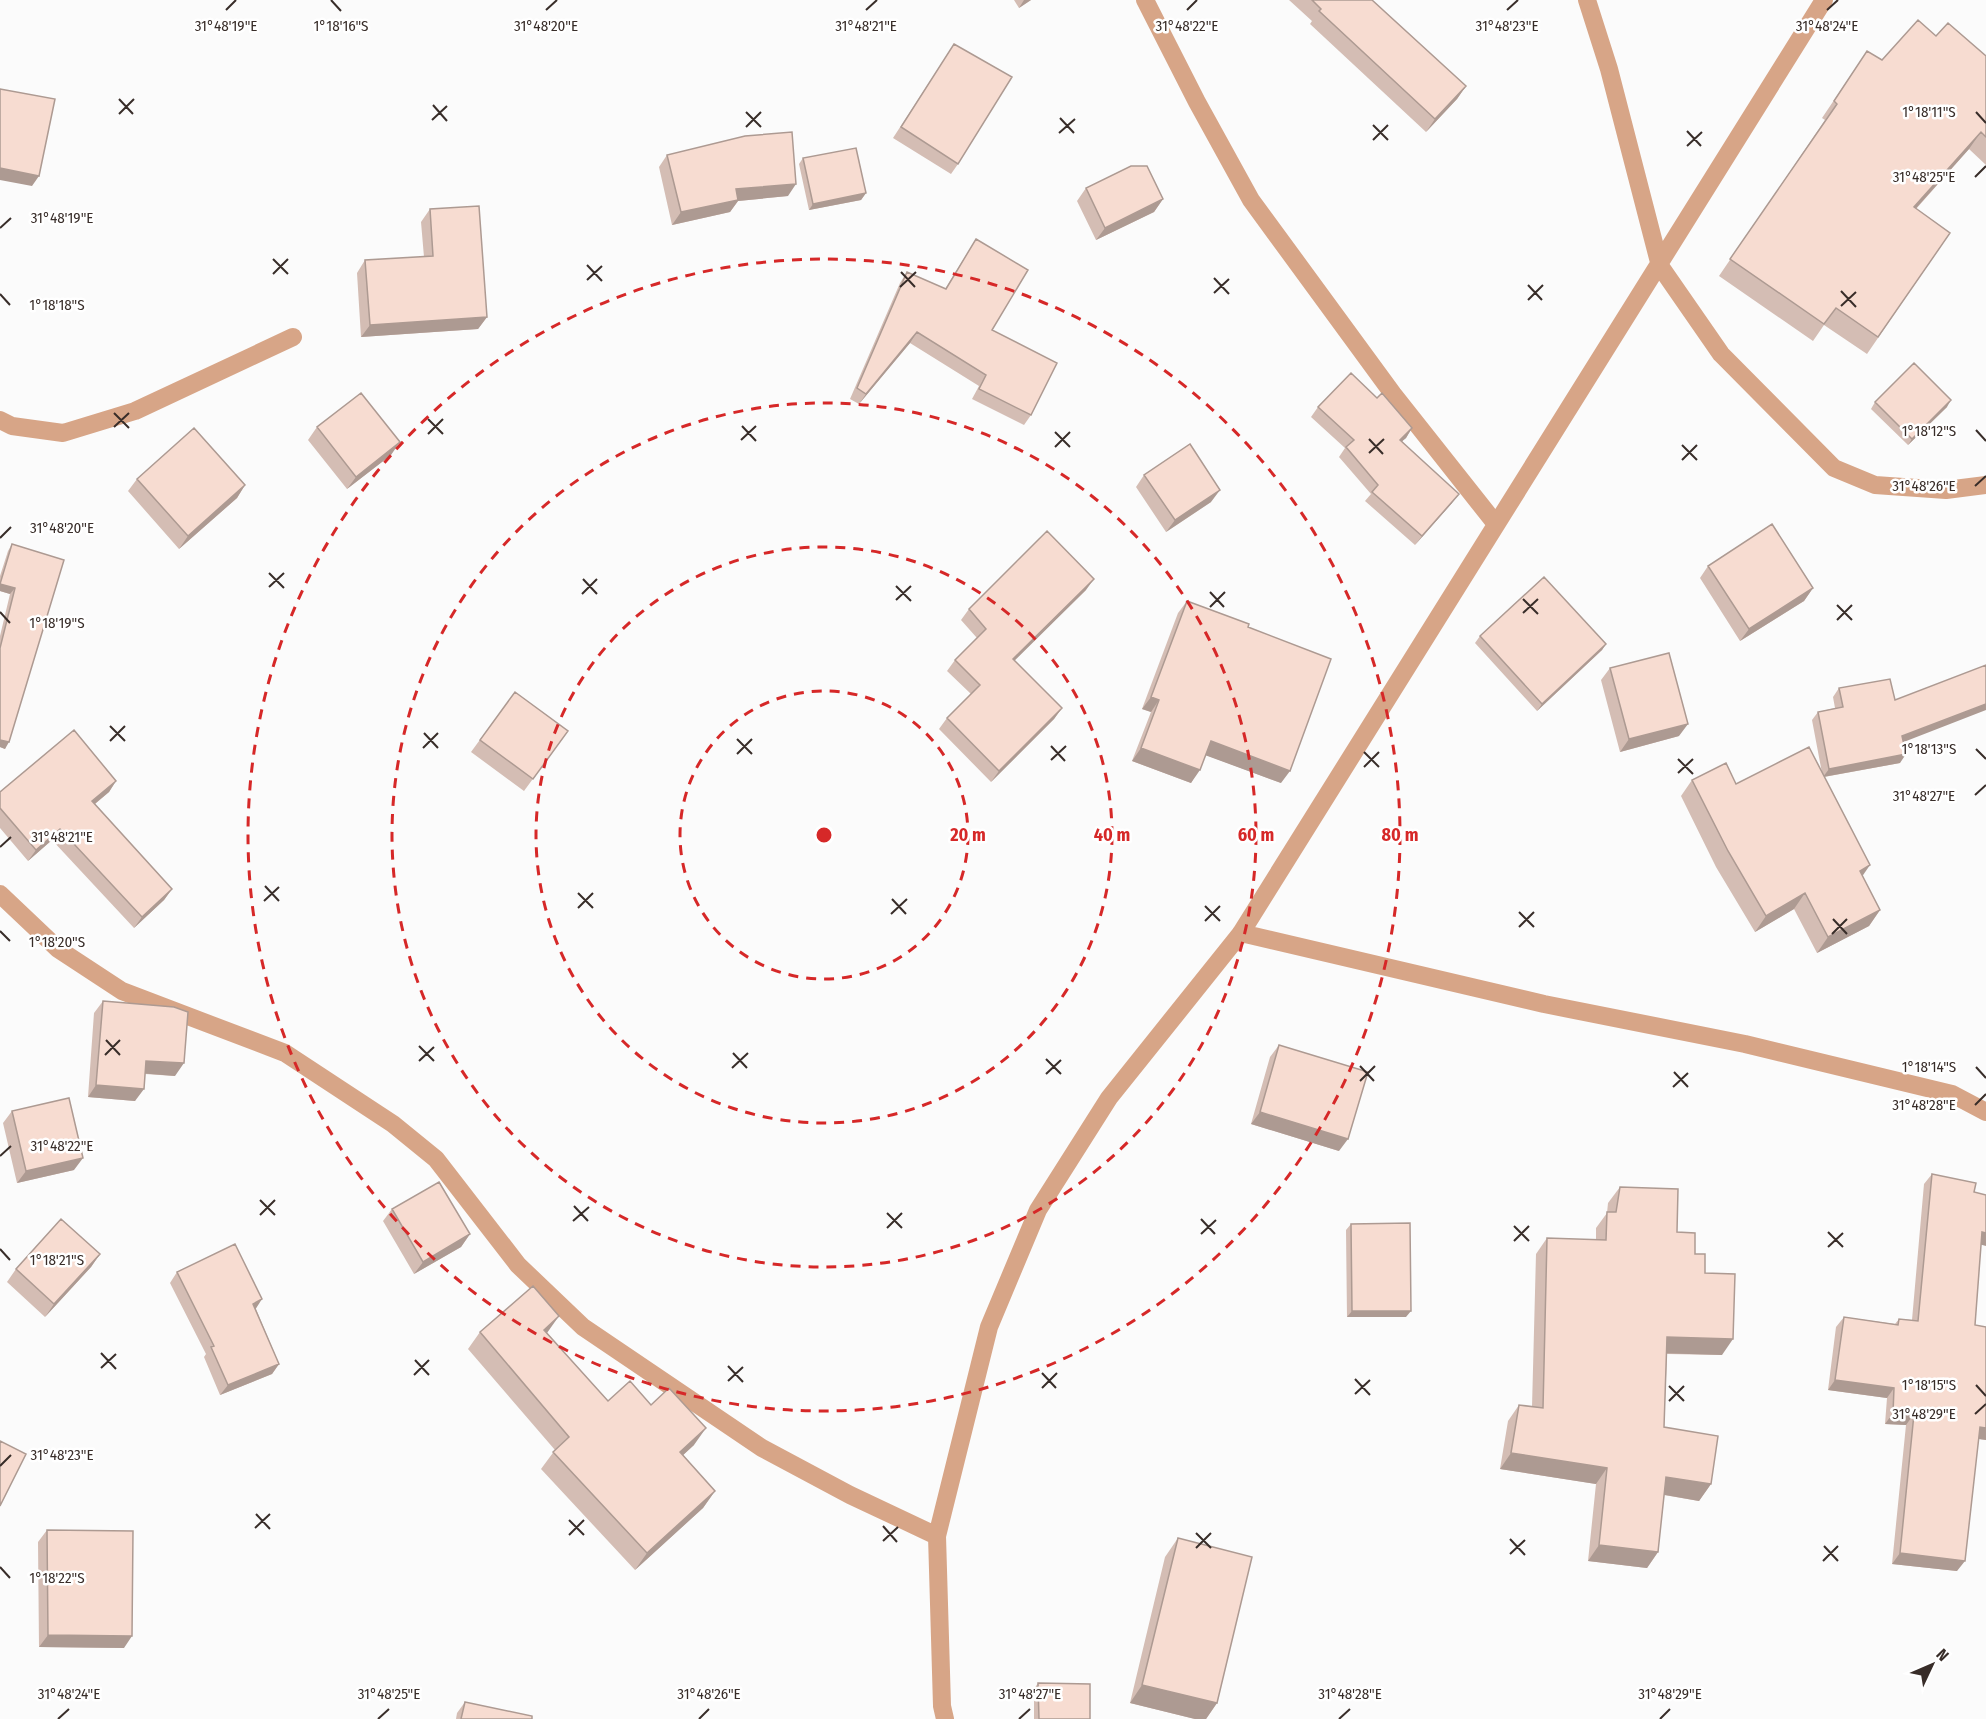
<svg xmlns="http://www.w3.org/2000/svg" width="1986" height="1719" viewBox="0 0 1986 1719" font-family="'Fira Sans Condensed',sans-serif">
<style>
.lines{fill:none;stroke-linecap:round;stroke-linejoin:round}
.minor{stroke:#d7a587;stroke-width:18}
.wall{fill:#d4bdb4}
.shaded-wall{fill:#ad9a92}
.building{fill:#f7dcd1;stroke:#ad9a92;stroke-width:1.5}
.ticks{fill:none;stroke:#382d29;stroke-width:2}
.ring{fill:none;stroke:#d62828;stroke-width:3;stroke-dasharray:10 8}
.ticks-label{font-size:15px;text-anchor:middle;fill:#382d29;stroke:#fff;stroke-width:5;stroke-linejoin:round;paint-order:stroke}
.centre{fill:#d62828;stroke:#fff;stroke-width:3}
.ring-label{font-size:18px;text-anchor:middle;font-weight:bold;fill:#d62828;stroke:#fff;stroke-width:5;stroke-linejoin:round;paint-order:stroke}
</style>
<rect width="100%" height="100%" fill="#fbfbfb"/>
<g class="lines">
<!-- minor -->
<path class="minor" d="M 1145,0 L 1197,102 L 1251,200 L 1393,394 L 1495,523
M 1587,0 L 1609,69 L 1660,266 L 1721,354 L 1834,468 L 1875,485 L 1946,490 L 1986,485
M 0,420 L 12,426 L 63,433 L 135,411 L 293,337
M 0,894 L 58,949 L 122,991 L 285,1053 L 393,1124 L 436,1159 L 518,1265 L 583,1327 L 762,1448 L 850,1495 L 937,1536
M 1241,933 L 1544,1004 L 1745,1044 L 1952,1094 L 1986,1112
M 945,1719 L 942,1706 L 937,1536 L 989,1327 L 1038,1210 L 1109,1098 L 1241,933 L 1824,0"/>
</g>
<!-- wall -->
<path class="wall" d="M 1014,0 L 1031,0 L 1019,8 Z
M 1289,0 L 1372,0 L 1466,86 L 1457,99 L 1426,132 L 1310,24 L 1312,21 Z
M 1936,36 L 1986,56 L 1986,165 L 1969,149 L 1916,209 L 1950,233 L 1867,354 L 1824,325 L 1813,341 L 1719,276 L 1825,120 L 1822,118 L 1867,51 L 1882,60 Z
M 954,44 L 958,164 L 951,174 L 893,138 Z
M 667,155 L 788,196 L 738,201 L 730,212 L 672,225 L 659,167 Z
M 803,158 L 866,193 L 861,200 L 809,210 L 799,164 Z
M 1086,188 L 1163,199 L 1154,212 L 1096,240 L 1077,201 Z
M 430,209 L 487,317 L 478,329 L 361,337 L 357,273 L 365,260 L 424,257 L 421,222 Z
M 976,239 L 992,330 L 1031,415 L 1024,425 L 972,399 L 979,386 L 910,343 L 859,404 L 850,399 L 900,283 L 907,272 L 945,289 Z
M 1377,398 L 1412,428 L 1406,438 L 1402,441 L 1452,503 L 1415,545 L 1365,501 L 1371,494 L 1339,457 L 1345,448 L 1311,417 L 1318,407 Z
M 1875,402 L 1947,407 L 1908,445 L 1871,409 Z
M 317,427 L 391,455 L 347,489 L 308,440 Z
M 1144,475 L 1211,502 L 1166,532 L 1136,487 Z
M 137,479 L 245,485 L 237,498 L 179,549 L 128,491 Z
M 12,544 L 64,560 L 5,749 L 0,747 L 0,636 L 10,594 L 0,591 L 0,576 L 8,551 Z
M 1708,566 L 1813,588 L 1804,601 L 1740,641 L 1700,578 Z
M 1086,590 L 1014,660 L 1062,708 L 1054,719 L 991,782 L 939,729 L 947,718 L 971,694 L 947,671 L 955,660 L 977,638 L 961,620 L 969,609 Z
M 1187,601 L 1248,627 L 1281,783 L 1206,755 L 1191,783 L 1132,761 L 1151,712 L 1142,709 L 1178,613 Z
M 1480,636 L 1606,644 L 1602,650 L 1537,711 L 1475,643 Z
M 1610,668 L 1679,736 L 1620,752 L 1601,680 Z
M 1839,688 L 1903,742 L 1900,763 L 1824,777 L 1862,876 L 1880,910 L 1869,926 L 1817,953 L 1794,909 L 1755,932 L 1716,867 L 1681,796 L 1692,780 L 1736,784 L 1822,773 L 1812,720 L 1818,712 L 1835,708 L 1833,697 Z
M 515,692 L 568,731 L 524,791 L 471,752 Z
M 116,781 L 109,792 L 95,804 L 172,889 L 164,900 L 134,928 L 52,840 L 28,861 L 0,828 L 0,792 Z
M 103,1001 L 175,1076 L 145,1074 L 135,1101 L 88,1097 L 94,1013 Z
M 1279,1045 L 1339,1151 L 1251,1124 L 1270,1057 Z
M 12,1111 L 74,1170 L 17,1183 L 3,1123 Z
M 1932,1174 L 1974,1192 L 1981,1245 L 1975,1325 L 1986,1327 L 1986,1440 L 1979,1439 L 1957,1571 L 1892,1564 L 1906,1425 L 1885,1424 L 1887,1398 L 1828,1390 L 1836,1327 L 1844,1317 L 1895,1324 L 1899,1319 L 1912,1320 L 1924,1184 Z
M 1620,1187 L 1677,1232 L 1695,1254 L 1705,1273 L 1722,1355 L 1667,1354 L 1664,1427 L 1711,1484 L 1699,1501 L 1664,1495 L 1658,1552 L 1647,1568 L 1588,1561 L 1596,1484 L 1500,1469 L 1508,1421 L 1519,1405 L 1532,1407 L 1536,1254 L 1547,1238 L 1596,1240 L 1596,1228 L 1607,1213 L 1608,1203 Z
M 392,1209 L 470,1234 L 461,1247 L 414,1274 L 383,1221 Z
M 1351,1224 L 1406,1317 L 1347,1317 L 1346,1230 Z
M 100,1254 L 91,1267 L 45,1317 L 7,1282 L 16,1269 Z
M 177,1272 L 256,1309 L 279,1364 L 272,1374 L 220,1395 L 204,1357 L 206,1354 L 170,1283 Z
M 480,1332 L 547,1333 L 608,1401 L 651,1405 L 694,1445 L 683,1455 L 715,1491 L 703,1508 L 635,1570 L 541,1469 L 555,1450 L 468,1349 Z
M 47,1530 L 124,1648 L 39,1647 L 38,1542 Z
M 1178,1538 L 1217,1703 L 1206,1719 L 1195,1719 L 1130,1703 L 1165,1557 Z
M 1038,1683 L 1090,1719 L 1034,1719 L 1034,1689 Z
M 465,1702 L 532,1719 L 456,1719 L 457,1713 Z"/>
<!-- shaded-wall -->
<path class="shaded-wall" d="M 1024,0 L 1031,0 L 1019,8 Z
M 1466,86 L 1457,99 L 1426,132 L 1435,119 Z
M 1981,132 L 1969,149 L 1902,224 L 1914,207 Z
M 0,168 L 39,176 L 32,186 L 0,180 Z
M 796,184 L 788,196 L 738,201 L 730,212 L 672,225 L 681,212 L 736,189 Z
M 866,193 L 861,200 L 809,210 L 813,204 Z
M 1163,199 L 1154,212 L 1096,240 L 1105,228 Z
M 487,317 L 478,329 L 361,337 L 370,325 Z
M 917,332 L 910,343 L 859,404 L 866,394 Z
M 1951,400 L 1947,407 L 1908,445 L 1912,439 Z
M 1412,428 L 1406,438 L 1393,449 L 1400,440 Z
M 400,442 L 391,455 L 347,489 L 356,477 Z
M 245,485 L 237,498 L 179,549 L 188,536 Z
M 1220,490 L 1211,502 L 1166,532 L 1175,520 Z
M 1459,494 L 1452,503 L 1415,545 L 1422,536 Z
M 1094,579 L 1086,590 L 1005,670 L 1013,659 Z
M 0,584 L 15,588 L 10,594 L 0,591 Z
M 1813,588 L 1804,601 L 1740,641 L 1749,629 Z
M 1606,644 L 1602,650 L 1537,711 L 1542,704 Z
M 1151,697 L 1159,700 L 1151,712 L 1142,709 Z
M 1986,704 L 1986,710 L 1896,745 L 1902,736 Z
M 1062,708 L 1054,719 L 991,782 L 999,771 Z
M 1688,724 L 1679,736 L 1620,752 L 1629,739 Z
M 0,740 L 9,742 L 5,749 L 0,747 Z
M 1211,741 L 1290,771 L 1281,783 L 1202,754 Z
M 1141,748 L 1200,770 L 1191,783 L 1132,761 Z
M 1906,754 L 1900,763 L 1823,777 L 1829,769 Z
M 116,781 L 109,792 L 85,812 L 92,801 Z
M 60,829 L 52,840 L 28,861 L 36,850 Z
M 1870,865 L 1859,881 L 1860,871 Z
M 172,889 L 164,900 L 134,928 L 142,917 Z
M 1805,893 L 1794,909 L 1755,932 L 1766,916 Z
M 1880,910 L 1869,926 L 1817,953 L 1828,937 Z
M 146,1061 L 184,1063 L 175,1076 L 138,1073 Z
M 96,1085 L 144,1089 L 135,1101 L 88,1097 Z
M 1260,1112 L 1348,1139 L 1339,1151 L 1251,1124 Z
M 83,1158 L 74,1170 L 17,1183 L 26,1171 Z
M 1982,1232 L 1986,1233 L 1986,1246 L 1975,1243 Z
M 470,1234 L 461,1247 L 414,1274 L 423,1262 Z
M 100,1254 L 91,1267 L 45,1317 L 54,1304 Z
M 262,1299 L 255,1310 L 253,1304 Z
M 1352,1311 L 1411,1311 L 1406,1317 L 1347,1317 Z
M 559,1316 L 547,1333 L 532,1346 L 544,1330 Z
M 1667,1337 L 1733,1339 L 1722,1355 L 1656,1353 Z
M 279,1364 L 272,1374 L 220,1395 L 228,1385 Z
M 1835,1380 L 1894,1388 L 1887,1398 L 1828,1390 Z
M 1893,1413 L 1914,1414 L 1906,1425 L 1885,1424 Z
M 1980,1427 L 1986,1428 L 1986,1440 L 1972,1438 Z
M 706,1428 L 694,1445 L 668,1469 L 680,1452 Z
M 1511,1453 L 1607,1468 L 1596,1484 L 1500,1469 Z
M 1666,1477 L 1711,1484 L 1699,1501 L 1654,1493 Z
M 715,1491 L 703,1508 L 635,1570 L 647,1553 Z
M 1599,1545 L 1658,1552 L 1647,1568 L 1588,1561 Z
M 1900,1553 L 1965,1561 L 1957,1571 L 1892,1564 Z
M 48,1635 L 132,1636 L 124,1648 L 39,1647 Z
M 1142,1685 L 1217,1703 L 1206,1719 L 1195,1719 L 1130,1703 Z"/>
<!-- building -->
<path class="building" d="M 1312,0 L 1372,0 L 1466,86 L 1435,119 L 1319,11 L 1321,9 Z
M 1918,20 L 1936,36 L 1948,23 L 1986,56 L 1986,137 L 1981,132 L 1914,207 L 1950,233 L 1878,337 L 1836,308 L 1824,324 L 1730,259 L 1837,104 L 1834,101 L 1867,51 L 1882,60 Z
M 954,44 L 1012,77 L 958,164 L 901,127 Z
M 0,89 L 55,99 L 39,176 L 0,168 Z
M 792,132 L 796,184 L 736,189 L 738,200 L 681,212 L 667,155 L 745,136 Z
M 856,148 L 866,193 L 813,204 L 803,158 Z
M 1131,166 L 1147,166 L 1163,199 L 1105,228 L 1086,188 Z
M 479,206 L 487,317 L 370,325 L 365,260 L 433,256 L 430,209 Z
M 976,239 L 1028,270 L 992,330 L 1057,363 L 1031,415 L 979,389 L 986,375 L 917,332 L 866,394 L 857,388 L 907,272 L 946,289 Z
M 1914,363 L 1951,400 L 1912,439 L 1875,402 Z
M 1351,373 L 1377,398 L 1382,393 L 1412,428 L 1400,440 L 1459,494 L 1422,536 L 1372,492 L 1378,485 L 1346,447 L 1354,440 L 1318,407 Z
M 361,393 L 400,442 L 356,477 L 317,427 Z
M 194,428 L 245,485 L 188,536 L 137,479 Z
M 1190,444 L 1220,490 L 1175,520 L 1144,475 Z
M 1772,524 L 1813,588 L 1749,629 L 1708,566 Z
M 1047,531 L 1094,579 L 1013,659 L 1062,708 L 999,771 L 947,718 L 980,685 L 955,660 L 986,629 L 969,609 Z
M 12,544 L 64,560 L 9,742 L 0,740 L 0,648 L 15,588 L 0,584 Z
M 1544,577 L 1606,644 L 1542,704 L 1480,636 Z
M 1187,601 L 1249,624 L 1248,627 L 1331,659 L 1290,771 L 1211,741 L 1200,770 L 1141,748 L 1159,700 L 1151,697 Z
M 1669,653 L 1688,724 L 1629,739 L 1610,668 Z
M 1986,665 L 1986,704 L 1902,736 L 1906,754 L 1829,769 L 1818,712 L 1843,707 L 1839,688 L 1890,679 L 1895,700 Z
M 515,692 L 568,731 L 533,779 L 480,740 Z
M 74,730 L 116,781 L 92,801 L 172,889 L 142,917 L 60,829 L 36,850 L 0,808 L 0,792 Z
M 1809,747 L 1870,865 L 1860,871 L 1880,910 L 1828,937 L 1805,893 L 1766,916 L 1728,851 L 1692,780 L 1726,763 L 1736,784 Z
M 103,1001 L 174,1007 L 188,1012 L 184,1063 L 146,1061 L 144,1089 L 96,1085 Z
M 1279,1045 L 1368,1072 L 1348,1139 L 1260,1112 Z
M 69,1098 L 83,1158 L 26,1171 L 12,1111 Z
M 1932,1174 L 1976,1183 L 1974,1192 L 1986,1195 L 1986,1233 L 1982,1232 L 1975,1325 L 1986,1327 L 1986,1428 L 1980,1427 L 1965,1561 L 1900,1553 L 1914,1414 L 1893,1413 L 1894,1388 L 1835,1380 L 1844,1317 L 1898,1325 L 1899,1319 L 1918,1321 Z
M 439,1182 L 470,1234 L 423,1262 L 392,1209 Z
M 1620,1187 L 1678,1189 L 1677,1232 L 1695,1233 L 1695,1254 L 1705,1254 L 1705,1273 L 1735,1274 L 1733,1339 L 1667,1337 L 1664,1427 L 1718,1436 L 1711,1484 L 1666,1477 L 1658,1552 L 1599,1545 L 1607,1468 L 1511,1453 L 1519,1405 L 1543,1408 L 1547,1238 L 1606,1240 L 1607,1212 L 1616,1212 Z
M 61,1219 L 100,1254 L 54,1304 L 16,1269 Z
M 1410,1223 L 1411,1311 L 1352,1311 L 1351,1224 Z
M 235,1244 L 262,1299 L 253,1304 L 279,1364 L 228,1385 L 211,1347 L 214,1346 L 177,1272 Z
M 533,1286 L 559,1316 L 544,1330 L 608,1401 L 630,1381 L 651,1405 L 669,1388 L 706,1428 L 680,1452 L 715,1491 L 647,1553 L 553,1452 L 569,1437 L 480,1332 Z
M 0,1441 L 26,1454 L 0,1506 Z
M 47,1530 L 133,1531 L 132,1636 L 48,1635 Z
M 1178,1538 L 1252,1557 L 1217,1703 L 1142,1685 Z
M 1038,1683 L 1090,1684 L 1090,1719 L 1039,1719 Z
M 465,1702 L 532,1716 L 532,1719 L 461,1719 Z"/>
<!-- ticks -->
<path class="ticks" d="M 331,0 L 341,11M 226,10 L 236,0M 546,10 L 557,0M 866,10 L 877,0M 1187,10 L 1197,0M 1507,10 L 1518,0M 1827,10 L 1838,0M 119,99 L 133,114M 433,105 L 447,121M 746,112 L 761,127M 1976,112 L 1986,123M 119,114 L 134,99M 1060,118 L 1074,133M 432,120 L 447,106M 1373,125 L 1388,140M 746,127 L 761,112M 1687,131 L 1701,146M 1059,133 L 1075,119M 1373,140 L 1388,125M 1687,146 L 1702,132M 1975,177 L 1986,166M 0,228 L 11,218M 273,259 L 288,274M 587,265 L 602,281M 901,272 L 915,287M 273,274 L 288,259M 1214,278 L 1229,294M 587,280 L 602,266M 1528,285 L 1542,300M 900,287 L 916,272M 1841,291 L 1856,307M 1214,293 L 1229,279M 0,294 L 10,305M 1528,300 L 1543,285M 1841,306 L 1856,292M 114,413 L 129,428M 428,419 L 443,434M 742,426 L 756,441M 114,427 L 129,413M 1976,430 L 1986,441M 1055,432 L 1070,447M 428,434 L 443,419M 1369,439 L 1383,454M 741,440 L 756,426M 1682,445 L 1697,460M 1055,447 L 1070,432M 1369,453 L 1384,439M 1682,460 L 1697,445M 1975,486 L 1986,476M 0,538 L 11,527M 269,573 L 284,588M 583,579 L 597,594M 896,586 L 911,601M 269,587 L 284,573M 1210,592 L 1224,607M 582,594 L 597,579M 1523,599 L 1538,614M 896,600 L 911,586M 1837,605 L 1852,620M 1210,607 L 1225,592M 0,612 L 10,623M 1523,613 L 1538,599M 1837,620 L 1852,605M 110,726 L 125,741M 424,733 L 438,748M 737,739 L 752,754M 110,741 L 125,726M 1051,746 L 1065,761M 423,748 L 438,733M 1976,749 L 1986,759M 1364,752 L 1379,767M 737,754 L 752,739M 1678,759 L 1693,774M 1051,760 L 1066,746M 1364,767 L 1379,752M 1678,773 L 1693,759M 1975,795 L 1986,785M 0,847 L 11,837M 265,886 L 279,901M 578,893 L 593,908M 892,899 L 906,914M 264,901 L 279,887M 1205,906 L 1220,921M 578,908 L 593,893M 1519,912 L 1534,927M 891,914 L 907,899M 1833,919 L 1847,934M 1205,921 L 1220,906M 1519,927 L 1534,912M 0,931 L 10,941M 1832,934 L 1847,919M 106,1040 L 120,1055M 419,1046 L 434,1061M 733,1053 L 747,1068M 105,1055 L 120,1040M 1046,1059 L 1061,1074M 419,1061 L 434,1047M 1360,1066 L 1374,1081M 1976,1067 L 1986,1078M 732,1068 L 748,1053M 1674,1072 L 1688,1087M 1046,1074 L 1061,1060M 1360,1081 L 1375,1066M 1673,1087 L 1688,1073M 1975,1105 L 1986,1094M 0,1156 L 11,1146M 260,1200 L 275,1215M 574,1206 L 588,1221M 887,1213 L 902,1228M 260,1215 L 275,1200M 1201,1219 L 1215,1234M 573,1221 L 589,1207M 1514,1226 L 1529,1241M 887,1228 L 902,1213M 1828,1232 L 1843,1247M 1201,1234 L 1216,1220M 1514,1241 L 1529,1226M 1828,1247 L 1843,1233M 0,1249 L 10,1260M 101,1353 L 116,1369M 415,1360 L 429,1375M 728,1366 L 743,1382M 101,1368 L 116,1354M 1042,1373 L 1056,1388M 414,1375 L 429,1360M 1355,1379 L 1370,1395M 728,1381 L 743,1367M 1976,1385 L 1986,1396M 1669,1386 L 1684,1401M 1042,1388 L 1057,1373M 1355,1394 L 1370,1380M 1669,1401 L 1684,1386M 1975,1414 L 1986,1404M 0,1466 L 11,1455M 256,1514 L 270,1529M 569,1520 L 584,1535M 883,1526 L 897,1542M 255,1528 L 270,1514M 1196,1533 L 1211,1548M 569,1535 L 584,1520M 1510,1539 L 1525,1555M 883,1541 L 898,1527M 1824,1546 L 1838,1561M 1196,1548 L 1211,1533M 1510,1554 L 1525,1540M 1823,1561 L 1838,1546M 0,1567 L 10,1578M 58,1719 L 69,1709M 378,1719 L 389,1709M 699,1719 L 709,1709M 1019,1719 L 1030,1709M 1339,1719 L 1350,1709M 1660,1719 L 1670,1709"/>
<!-- distance rings -->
<g class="ring">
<circle cx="824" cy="835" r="144"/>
<circle cx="824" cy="835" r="288"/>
<circle cx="824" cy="835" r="432"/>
<circle cx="824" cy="835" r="576"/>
</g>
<g class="ticks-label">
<text x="226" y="31">31°48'19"E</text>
<text x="546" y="31">31°48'20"E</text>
<text x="866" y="31">31°48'21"E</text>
<text x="1187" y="31">31°48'22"E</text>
<text x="1507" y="31">31°48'23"E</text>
<text x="1827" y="31">31°48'24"E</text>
<text x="341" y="31">1°18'16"S</text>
<text x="1929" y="117">1°18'11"S</text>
<text x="1924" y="182">31°48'25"E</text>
<text x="62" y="223">31°48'19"E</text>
<text x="57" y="310">1°18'18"S</text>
<text x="1929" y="436">1°18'12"S</text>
<text x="1924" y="491">31°48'26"E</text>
<text x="62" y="533">31°48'20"E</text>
<text x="57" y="628">1°18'19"S</text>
<text x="1929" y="754">1°18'13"S</text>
<text x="1924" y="801">31°48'27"E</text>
<text x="62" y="842">31°48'21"E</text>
<text x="57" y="947">1°18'20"S</text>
<text x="1929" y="1072">1°18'14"S</text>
<text x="1924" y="1110">31°48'28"E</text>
<text x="62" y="1151">31°48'22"E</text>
<text x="57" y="1265">1°18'21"S</text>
<text x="1929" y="1390">1°18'15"S</text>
<text x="1924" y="1419">31°48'29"E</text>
<text x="62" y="1460">31°48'23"E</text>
<text x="57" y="1583">1°18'22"S</text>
<text x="69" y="1699">31°48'24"E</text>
<text x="389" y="1699">31°48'25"E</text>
<text x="709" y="1699">31°48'26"E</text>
<text x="1030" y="1699">31°48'27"E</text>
<text x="1350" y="1699">31°48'28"E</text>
<text x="1670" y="1699">31°48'29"E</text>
</g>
<circle cx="824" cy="835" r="9" class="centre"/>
<g class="ring-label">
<text x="968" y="841">20 m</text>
<text x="1112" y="841">40 m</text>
<text x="1256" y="841">60 m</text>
<text x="1400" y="841">80 m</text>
</g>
<!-- north arrow -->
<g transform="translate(1932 1665) rotate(46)" stroke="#ffffff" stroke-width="4.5" paint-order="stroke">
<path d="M0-4.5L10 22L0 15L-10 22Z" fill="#382d29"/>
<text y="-9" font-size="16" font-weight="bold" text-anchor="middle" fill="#382d29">N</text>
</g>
</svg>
